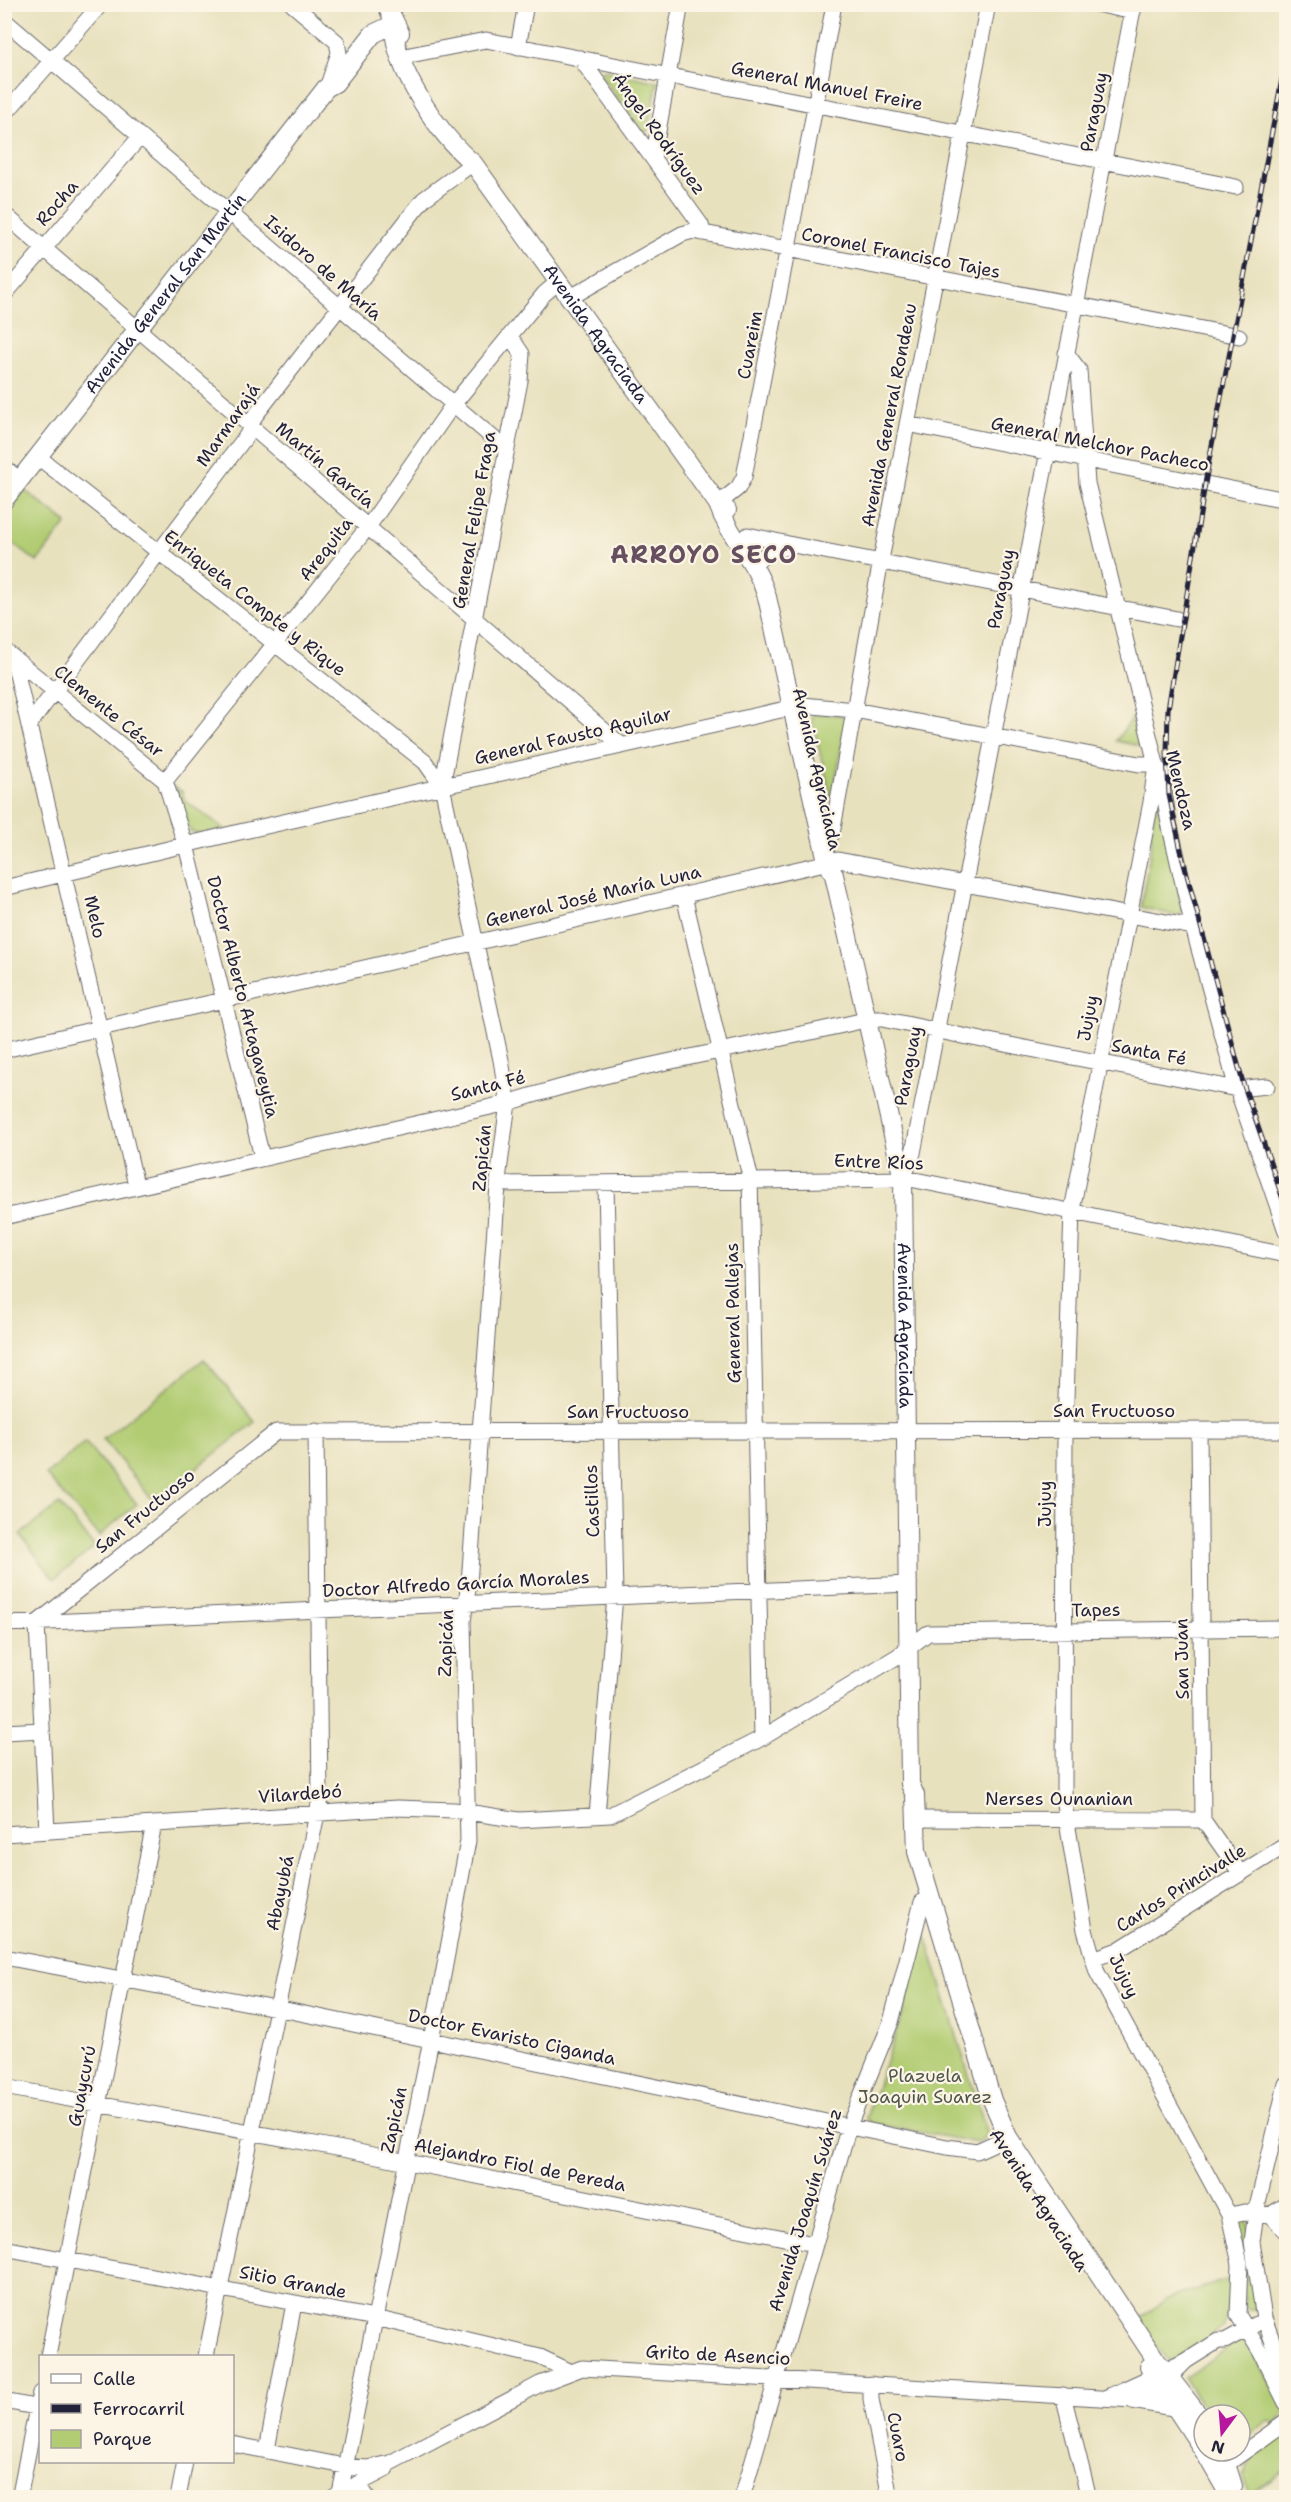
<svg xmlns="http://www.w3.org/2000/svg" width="1291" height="2502" viewBox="0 0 1291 2502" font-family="'Shantell Sans',sans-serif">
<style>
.green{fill:#b1cc72;stroke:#6a7756;stroke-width:1.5}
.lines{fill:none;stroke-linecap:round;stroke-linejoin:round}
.minor-casing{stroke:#676569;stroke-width:17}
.major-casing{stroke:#676569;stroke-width:20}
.minor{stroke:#fff;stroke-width:15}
.major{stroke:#fff;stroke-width:18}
.rail-casing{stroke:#22223b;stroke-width:5}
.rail{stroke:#fcf5e5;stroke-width:3;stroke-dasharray:9;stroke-linecap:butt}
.labels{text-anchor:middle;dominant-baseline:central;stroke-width:4.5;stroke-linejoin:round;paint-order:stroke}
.street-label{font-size:18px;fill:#22223b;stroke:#fcf5e5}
.park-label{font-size:18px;fill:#4d554c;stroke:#fcf5e5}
.district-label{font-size:24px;font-weight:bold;letter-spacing:1.5px;fill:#66505f;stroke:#fcf5e5}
</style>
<rect width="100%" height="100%" fill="#fcf5e5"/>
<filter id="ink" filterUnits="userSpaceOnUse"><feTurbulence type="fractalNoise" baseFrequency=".0167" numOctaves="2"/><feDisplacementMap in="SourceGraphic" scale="12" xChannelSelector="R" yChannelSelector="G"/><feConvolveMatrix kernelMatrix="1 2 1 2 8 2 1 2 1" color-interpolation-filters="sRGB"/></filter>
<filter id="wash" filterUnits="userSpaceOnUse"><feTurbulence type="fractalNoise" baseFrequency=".008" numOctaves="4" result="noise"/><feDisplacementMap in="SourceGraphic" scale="24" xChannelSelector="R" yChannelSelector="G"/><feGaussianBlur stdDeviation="1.35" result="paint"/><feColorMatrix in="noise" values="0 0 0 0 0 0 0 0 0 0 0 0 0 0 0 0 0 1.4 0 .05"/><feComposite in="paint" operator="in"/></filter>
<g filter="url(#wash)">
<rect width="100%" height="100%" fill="#e8e1be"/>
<!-- green -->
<path class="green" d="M 603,70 L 658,82 L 647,132 L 643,133 L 599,73 Z
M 24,490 L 67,523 L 37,562 L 5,537 L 5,516 Z
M 815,713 L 847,716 L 832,800 L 811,718 Z
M 1132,718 L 1134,719 L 1140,746 L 1116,741 Z
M 174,787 L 183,792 L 184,800 L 225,829 L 200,834 L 191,832 Z
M 1156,802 L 1159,805 L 1183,912 L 1177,916 L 1141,907 L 1152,842 L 1151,830 Z
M 204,1359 L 255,1422 L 154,1502 L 103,1439 Z
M 85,1442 L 137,1504 L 99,1536 L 46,1475 Z
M 59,1504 L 95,1547 L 54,1579 L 20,1535 Z
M 925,1933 L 985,2127 L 986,2136 L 978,2143 L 871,2123 L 866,2118 L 904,2010 L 921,1934 Z
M 1243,2218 L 1248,2222 L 1255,2309 L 1245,2309 L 1237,2220 Z
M 1235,2277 L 1224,2327 L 1177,2359 L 1167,2360 L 1136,2321 L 1167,2299 Z
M 1239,2341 L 1248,2342 L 1286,2412 L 1276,2423 L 1269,2420 L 1240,2441 L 1240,2415 L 1209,2415 L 1184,2378 Z
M 1286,2433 L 1286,2470 L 1249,2495 L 1243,2477 L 1252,2458 Z"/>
</g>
<g filter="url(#ink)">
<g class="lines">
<defs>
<path id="minor" d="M 292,4 L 337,42 L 339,53 L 328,85
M 1096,4 L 1133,12
M 4,20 L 507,450
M 518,47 L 526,4
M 410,55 L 486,40 L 1236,187
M 580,58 L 701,225 L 703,233
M 4,115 L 101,4
M 653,159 L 681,4
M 802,177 L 834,4
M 4,214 L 621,745
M 4,295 L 140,137
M 571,297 L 682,234 L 693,231 L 1239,336
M 1066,353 L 1079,370 L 1087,483 L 1156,764 L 1162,778 L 1168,818 L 1193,927 L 1237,1089 L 1286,1231
M 907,424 L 1286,500
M 37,456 L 425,762 L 442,786 L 501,1060 L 508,1103 L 499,1172 L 469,1583 L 463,1621 L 468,1841 L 431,2040 L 339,2498
M 4,467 L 19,480
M 718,504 L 738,488 L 744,477 L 800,184
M 748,535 L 793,545
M 754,562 L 773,551 L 793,545 L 1177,619
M 4,650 L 165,781 L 188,853 L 262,1157
M 13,657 L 136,1185
M 29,725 L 247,435 L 255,416 L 415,210 L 424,199 L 473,163
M 1156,764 L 1151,802 L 1072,1210 L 1065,1431 L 1064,1804 L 1085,1930 L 1097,1972 L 1229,2215 L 1240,2264 L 1238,2315 L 1260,2351 L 1286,2403
M 165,781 L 368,527 L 452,406 L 544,294 L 559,281
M 442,786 L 520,381 L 522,354 L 510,336
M 832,834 L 881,560 L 988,4
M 4,888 L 235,833 L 803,705 L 854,710 L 1139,764 L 1156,764
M 684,896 L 750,1176 L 762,1738
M 989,1041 L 1237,1089 L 1267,1086
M 4,1050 L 838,860 L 1193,927
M 903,1179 L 913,1153 L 1134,4
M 499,1184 L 910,1179 L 1286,1255
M 4,1217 L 508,1103 C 625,1065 748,1048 869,1019 L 882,1019 L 982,1040
M 1199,1431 L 1203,1820 L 1241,1874
M 4,1624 L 909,1584
M 4,1732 L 42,1730
M 597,1816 L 615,1596 L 606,1184
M 915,1819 L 1203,1820
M 47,1831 L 37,1623 L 276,1432 L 1286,1430
M 4,1834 L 397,1808 L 454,1810 L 519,1820 L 610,1815 L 762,1738 L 898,1656 L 928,1633 L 1286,1628
M 4,1957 L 276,2008 L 947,2147 L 977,2151 L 1008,2137
M 1093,1959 L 1118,1950 L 1286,1845
M 1286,2084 L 1256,2212 L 1252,2242 L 1264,2318 L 1286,2378
M 4,2087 L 353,2151 L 814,2244
M 1229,2215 L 1245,2212 L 1270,2215
M 1270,2215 L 1286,2232
M 1270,2215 L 1286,2205
M 4,2248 L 375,2318 L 540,2357 L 569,2371
M 48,2356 L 154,1824
M 206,2356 L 320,1799 L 316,1431
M 871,2384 L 871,2399 L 890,2498
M 1063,2395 L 1089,2498
M 1107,2397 L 1186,2361 L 1218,2341 L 1225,2341 L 1256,2324
M 4,2401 L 40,2408
M 232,2444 L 344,2466 L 367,2468 L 385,2464
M 267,2450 L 294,2303
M 1227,2464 L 1286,2422
M 358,2484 L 368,2498
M 335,2496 L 385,2470 L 388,2464 L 540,2384 L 582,2368 L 1134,2400 L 1161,2386 L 1186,2361
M 19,2498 L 40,2393
M 178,2498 L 185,2462
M 742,2498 L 849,2126 L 891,2022 L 922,1902"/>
<g id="major">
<path d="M 386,4 L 400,33"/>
<path id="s1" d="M 394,24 C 393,67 440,137 473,163 L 718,504 L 727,510"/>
<path id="s2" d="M 4,500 L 326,88 L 335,83 L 373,34 L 394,24"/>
<path id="s3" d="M 718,504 C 729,538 756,559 767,597 L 827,861 L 834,875 L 903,1179 L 910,1784 L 915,1795 L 917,1852 L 992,2100 L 1008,2137 L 1156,2360 L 1204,2422"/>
<path d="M 1149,2367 L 1204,2451"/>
<path d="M 1134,2400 L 1175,2407"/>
<path d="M 1204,2451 L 1224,2486 L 1233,2497"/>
<path d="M 1222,2451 L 1233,2486"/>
</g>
</defs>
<!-- minor casing -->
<use href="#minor" class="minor-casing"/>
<!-- major casing -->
<use href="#major" class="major-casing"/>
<!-- minor -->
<use href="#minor" class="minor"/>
<!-- major -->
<use href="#major" class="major"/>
<defs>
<path id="rail" d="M 1286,58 L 1208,466 L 1168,709 L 1167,754 L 1169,795 L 1183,860 L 1243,1083 L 1286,1208"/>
</defs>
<!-- rail casing -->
<use href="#rail" class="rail-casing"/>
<!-- rail -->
<use href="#rail" class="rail"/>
</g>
</g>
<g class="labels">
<!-- street labels -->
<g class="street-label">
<text transform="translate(827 86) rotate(11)">General Manuel Freire</text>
<text transform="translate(1094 112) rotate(-79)">Paraguay</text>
<text transform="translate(659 134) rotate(54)">Ángel Rodríguez</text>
<text transform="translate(57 203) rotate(-49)">Rocha</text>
<text transform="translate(901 253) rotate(11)">Coronel Francisco Tajes</text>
<text transform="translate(323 268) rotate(41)">Isidoro de María</text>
<text stroke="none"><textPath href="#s2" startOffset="262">Avenida General San Martín</textPath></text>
<text stroke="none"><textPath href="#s1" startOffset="374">Avenida Agraciada</textPath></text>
<text transform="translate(750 345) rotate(-79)">Cuareim</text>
<text transform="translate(889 415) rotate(-79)">Avenida General Rondeau</text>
<text transform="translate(228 425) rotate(-55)">Marmarajá</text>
<text transform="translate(1100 444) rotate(11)">General Melchor Pacheco</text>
<text transform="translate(325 465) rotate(40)">Martín García</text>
<text transform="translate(474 520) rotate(-80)">General Felipe Fraga</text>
<text transform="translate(326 549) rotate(-52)">Arequita</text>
<text transform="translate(1001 589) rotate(-79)">Paraguay</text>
<text transform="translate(255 603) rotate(38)">Enriqueta Compte y Rique</text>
<text transform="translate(109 711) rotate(39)">Clemente César</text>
<text transform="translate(573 736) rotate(-13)">General Fausto Aguilar</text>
<text transform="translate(817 769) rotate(77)">Avenida Agraciada</text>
<text transform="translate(1181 790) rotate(77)">Mendoza</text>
<text transform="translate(593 896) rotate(-13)">General José María Luna</text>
<text transform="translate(95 917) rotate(77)">Melo</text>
<text transform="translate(243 997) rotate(76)">Doctor Alberto Artagaveytia</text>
<text transform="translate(1088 1018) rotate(-79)">Jujuy</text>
<text transform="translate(1149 1052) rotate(11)">Santa Fé</text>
<text transform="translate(908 1066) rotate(-79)">Paraguay</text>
<text transform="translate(488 1086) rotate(-14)">Santa Fé</text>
<text transform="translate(482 1158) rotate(-85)">Zapicán</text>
<text transform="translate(879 1162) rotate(2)">Entre Ríos</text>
<text transform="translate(733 1313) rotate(-91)">General Pallejas</text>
<text stroke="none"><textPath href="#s3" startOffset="850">Avenida Agraciada</textPath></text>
<text x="1114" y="1411">San Fructuoso</text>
<text x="628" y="1412">San Fructuoso</text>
<text transform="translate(592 1501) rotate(-92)">Castillos</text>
<text transform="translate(1045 1504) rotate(-90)">Jujuy</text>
<text transform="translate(145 1511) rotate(-39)">San Fructuoso</text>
<text transform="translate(456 1584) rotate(-3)">Doctor Alfredo García Morales</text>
<text transform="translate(1096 1610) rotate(-1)">Tapes</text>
<text transform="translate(446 1643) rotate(-88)">Zapicán</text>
<text transform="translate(1182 1659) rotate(-91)">San Juan</text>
<text transform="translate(300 1794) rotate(-4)">Vilardebó</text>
<text x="1059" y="1799">Nerses Ounanian</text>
<text transform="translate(1181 1888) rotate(-32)">Carlos Princivalle</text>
<text transform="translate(280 1893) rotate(-78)">Abayubá</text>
<text transform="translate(1124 1976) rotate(65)">Jujuy</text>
<text transform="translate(512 2037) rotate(12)">Doctor Evaristo Ciganda</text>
<text transform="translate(82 2086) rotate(-79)">Guaycurú</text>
<text transform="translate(394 2120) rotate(-78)">Zapicán</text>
<text transform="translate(520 2165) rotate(11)">Alejandro Fiol de Pereda</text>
<text transform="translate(1039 2200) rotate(57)">Avenida Agraciada</text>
<text transform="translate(805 2210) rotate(-73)">Avenida Joaquín Suárez</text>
<text transform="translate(293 2282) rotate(11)">Sitio Grande</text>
<text transform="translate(718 2355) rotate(3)">Grito de Asencio</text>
<text transform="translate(898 2437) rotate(79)">Cuaro</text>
</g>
<!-- park labels -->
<g class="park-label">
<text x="925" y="2076">Plazuela<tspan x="925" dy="21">Joaquin Suarez</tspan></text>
</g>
<!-- district labels -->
<g class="district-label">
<text x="704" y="555">ARROYO SECO</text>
</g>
</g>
<!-- margin -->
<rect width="1291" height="2502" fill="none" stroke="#fcf5e5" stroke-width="24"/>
<!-- legend -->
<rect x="39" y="2355" width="195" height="108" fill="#fcf5e5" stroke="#a5a1a1" stroke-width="1.5"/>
<rect x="51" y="2374" width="30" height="9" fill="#ffffff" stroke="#a5a1a1" stroke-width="1.5"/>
<text x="93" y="2385" font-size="18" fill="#22223b">Calle</text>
<rect x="51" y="2404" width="30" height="9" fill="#22223b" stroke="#a5a1a1" stroke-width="1.5"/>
<text x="93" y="2415" font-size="18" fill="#22223b">Ferrocarril</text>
<rect x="51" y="2430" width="30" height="18" fill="#b1cc72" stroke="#a5a1a1" stroke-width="1.5"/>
<text x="93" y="2445" font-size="18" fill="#22223b">Parque</text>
<!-- north arrow -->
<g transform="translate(1222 2433) rotate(196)"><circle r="28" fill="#fcf5e5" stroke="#a5a1a1" stroke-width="1.5"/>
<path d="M0-4.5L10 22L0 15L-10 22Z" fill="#b5179e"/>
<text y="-9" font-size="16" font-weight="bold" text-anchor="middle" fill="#22223b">N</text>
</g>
</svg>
